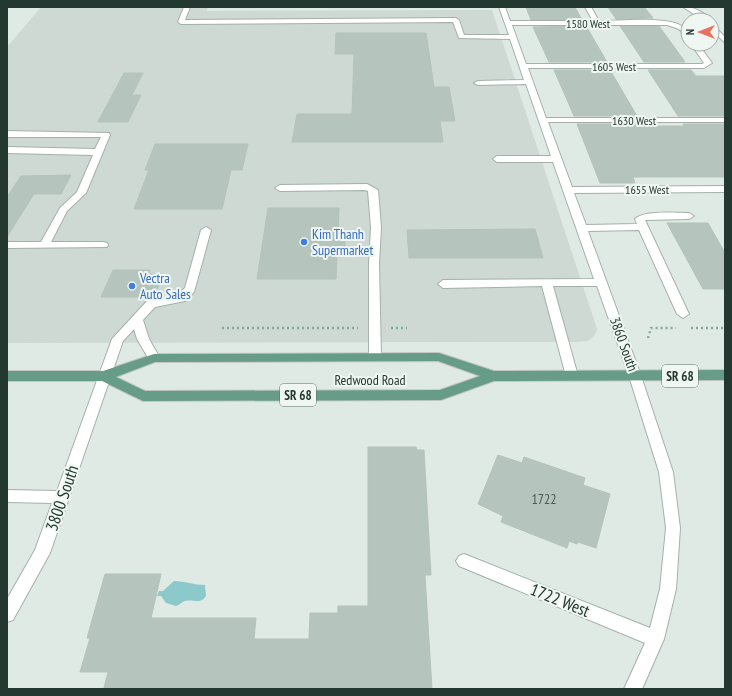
<svg xmlns="http://www.w3.org/2000/svg" width="732" height="696" viewBox="0 0 732 696" font-family="'PT Sans Narrow',sans-serif">
<style>
.built{fill:#ced9d3}
.water{fill:#8bc9cb}
.building{fill:#b5c4bd;stroke:#b3c3ba}
.lines{fill:none;stroke-linecap:round;stroke-linejoin:round}
.minor-casing{stroke:#a3b1aa;stroke-width:2}
.major-casing{stroke:#c1c7c5;stroke-width:2}
.path{stroke:#82ab99;stroke-width:2.5;stroke-dasharray:2 3;stroke-linecap:butt}
.minor{fill:#fff;fill-rule:evenodd}
.major{fill:#679c88;fill-rule:evenodd}
.shop-dot{fill:#3f7fe0;stroke:#f0f6f2;stroke-width:1.5}
.labels{text-anchor:middle;dominant-baseline:central;stroke-width:4;stroke-linejoin:round;paint-order:stroke}
.far-street-label{font-size:12px;fill:#223830;stroke:#f0f6f2}
.shield{fill:#f0f6f2;stroke:#60716a;stroke-width:1}
.shield-label{font-size:13px;font-weight:bold;fill:#223830}
.shop-label{font-size:14px;fill:#366cbe;stroke:#f0f6f2;text-anchor:start}
.street-label{font-size:14px;fill:#223830;stroke:#f0f6f2}
.near-number-label{font-size:14px;fill:#475b53}
.near-street-label{font-size:17px;fill:#223830;stroke:#f0f6f2}
</style>
<rect width="100%" height="100%" fill="#e0eae4"/>
<!-- built -->
<path class="built" d="M 41,7 L 208,7 L 207,11 L 492,10 L 597,329 L 595,335 L 588,341 L 574,342 L 7,343 L 7,47 Z"/>
<!-- water -->
<path class="water" d="M 174,581 C 185,581 194,585 205,585 L 206,596 C 200,605 194,599 185,601 C 182,602 179,605 176,606 L 166,603 L 161,596 L 157,596 L 159,591 L 163,591 Z"/>
<!-- building -->
<path class="building" d="M 526,7 L 575,7 L 582,20 L 531,20 Z
M 608,7 L 644,7 L 653,18 L 616,19 Z
M 586,26 L 607,62 L 549,62 L 533,27 Z
M 620,26 L 659,26 L 685,62 L 644,62 Z
M 336,33 L 426,33 L 434,87 L 449,87 L 455,121 L 440,121 L 443,142 L 292,142 L 297,114 L 352,114 L 354,54 L 335,54 Z
M 554,70 L 610,70 L 637,116 L 574,116 Z
M 648,70 L 691,70 L 696,76 L 725,76 L 725,116 L 678,116 Z
M 124,73 L 143,73 L 132,95 L 141,95 L 128,122 L 98,122 Z
M 577,124 L 641,124 L 642,126 L 684,126 L 683,124 L 725,124 L 725,177 L 633,177 L 635,183 L 600,183 Z
M 155,144 L 248,144 L 242,170 L 231,170 L 222,209 L 134,209 L 149,170 L 145,170 Z
M 71,175 L 61,194 L 34,194 L 7,237 L 7,197 L 21,176 Z
M 268,208 L 339,208 L 338,233 L 345,233 L 345,251 L 337,251 L 336,279 L 257,279 Z
M 667,223 L 708,223 L 725,253 L 725,289 L 703,289 Z
M 535,229 L 543,258 L 409,258 L 407,230 Z
M 113,270 L 150,270 L 148,274 L 162,274 L 155,297 L 101,297 Z
M 368,447 L 416,447 L 417,450 L 424,450 L 431,575 L 425,575 L 432,689 L 104,688 L 108,672 L 80,672 L 90,638 L 87,638 L 105,574 L 161,574 L 151,618 L 256,618 L 254,639 L 309,639 L 310,613 L 338,613 L 338,606 L 368,606 Z
M 498,455 L 522,463 L 524,457 L 585,478 L 583,485 L 610,494 L 596,548 L 578,542 L 577,544 L 569,541 L 567,548 L 501,522 L 503,516 L 478,504 Z"/>
<g class="lines">
<defs>
<path id="minor" d="M 184,7 L 190,7 L 185,20 L 456,18 L 459,20 L 464,35 L 509,35 L 499,7 L 505,7 L 510,21 L 593,21 L 585,7 L 591,7 L 599,21 C 620,21 665,16 682,26 C 687,29 688,33 688,39 L 679,29 L 667,25 L 512,25 L 526,64 L 702,64 L 704,63 L 691,44 L 698,44 L 712,63 L 704,68 L 528,68 L 546,118 L 725,118 L 725,122 L 548,122 L 572,187 L 725,186 L 725,192 L 574,193 L 586,225 L 637,224 L 635,219 C 643,210 677,213 689,213 L 694,216 L 689,219 L 645,220 L 689,314 L 683,318 L 677,314 L 639,230 L 588,231 L 641,376 L 673,472 L 680,528 L 676,589 L 664,639 L 642,689 L 624,689 L 645,643 L 459,566 L 456,561 L 459,556 L 464,554 L 650,628 L 660,589 L 666,528 L 659,472 L 629,376 L 597,286 L 553,286 L 578,376 L 576,379 L 568,379 L 566,376 L 542,286 L 443,288 L 438,284 L 443,280 L 594,279 L 553,162 L 497,162 L 493,159 L 497,156 L 551,156 L 526,84 L 478,85 L 474,83 L 478,81 L 524,80 L 510,39 L 459,38 L 453,22 L 181,24 L 178,22 Z
M 683,7 C 694,7 703,11 710,20 L 703,20 Z
M 712,24 L 725,37 L 725,43 L 712,30 Z
M 7,131 L 109,133 L 110,135 L 86,193 L 67,211 L 51,242 L 103,242 L 107,243 L 108,245 L 107,247 L 7,248 L 7,242 L 41,242 L 60,208 L 77,192 L 93,155 L 7,153 L 7,147 L 95,149 L 101,137 L 7,137 Z
M 367,184 L 378,190 L 381,227 L 379,264 L 381,357 L 379,360 L 371,360 L 369,357 L 369,264 L 371,227 L 368,191 L 365,190 L 280,191 L 275,188 L 280,185 Z
M 206,227 L 211,230 L 194,292 L 185,301 L 155,307 L 143,320 L 149,339 L 160,358 L 158,361 L 150,361 L 137,339 L 134,329 L 123,341 L 50,553 L 13,620 L 7,622 L 7,599 L 35,550 L 52,503 L 7,502 L 7,490 L 57,491 L 112,339 L 147,301 L 177,295 L 185,288 L 201,230 Z"/>
<path id="major" d="M 439,353 L 494,371 L 725,370 L 725,380 L 494,381 L 441,400 L 143,401 L 102,381 L 7,381 L 7,371 L 103,371 L 154,354 ZM 438,361 L 480,376 L 440,390 L 145,391 L 116,377 L 155,362 Z"/>
</defs>
<!-- minor casing -->
<use href="#minor" class="minor-casing"/>
<!-- major casing -->
<use href="#major" class="major-casing"/>
<!-- path -->
<path class="path" d="M 222,328 L 358,328
M 391,328 L 407,328
M 691,328 L 725,328
M 648,338 L 651,328 L 676,328"/>
<!-- minor -->
<use href="#minor" class="minor"/>
<!-- major -->
<use href="#major" class="major"/>
</g>
<!-- markers -->
<g class="shop-dot">
<circle cx="304" cy="242" r="4"/>
<circle cx="132" cy="286" r="4"/>
</g>
<g class="labels">
<!-- far-street labels -->
<g class="far-street-label">
<text x="588" y="23">1580 West</text>
<text x="614" y="66">1605 West</text>
<text x="634" y="120">1630 West</text>
<text x="647" y="189">1655 West</text>
</g>
<!-- shield labels -->
<g class="shield">
<rect x="662" y="365" width="36" height="22" rx="3"/>
<rect x="280" y="384" width="36" height="22" rx="3"/>
</g>
<g class="shield-label">
<text x="680" y="376">SR 68</text>
<text x="298" y="395">SR 68</text>
</g>
<!-- shop labels -->
<g class="shop-label">
<text x="312" y="234">Kim Thanh<tspan x="312" dy="16">Supermarket</tspan></text>
<text x="140" y="278">Vectra<tspan x="140" dy="16">Auto Sales</tspan></text>
</g>
<!-- street labels -->
<g class="street-label">
<text transform="translate(624 344) rotate(70)">3860 South</text>
<text x="370" y="380">Redwood Road</text>
</g>
<!-- near-number labels -->
<g class="near-number-label">
<text x="544" y="499">1722</text>
</g>
<!-- near-street labels -->
<g class="near-street-label">
<text transform="translate(62 498) rotate(-71)">3800 South</text>
<text transform="translate(560 600) rotate(22)">1722 West</text>
</g>
</g>
<!-- border -->
<rect width="732" height="696" fill="none" stroke="#223830" stroke-width="16"/>
<!-- north arrow -->
<g transform="translate(700 32) rotate(270)"><circle r="19" fill="#f0f6f2" stroke="#9eaaa4"/>
<path d="M0-3L7 15L0 10L-7 15Z" fill="#e8715f"/>
<text y="-6" font-size="11" font-weight="bold" text-anchor="middle" fill="#223830">N</text>
</g>
</svg>
